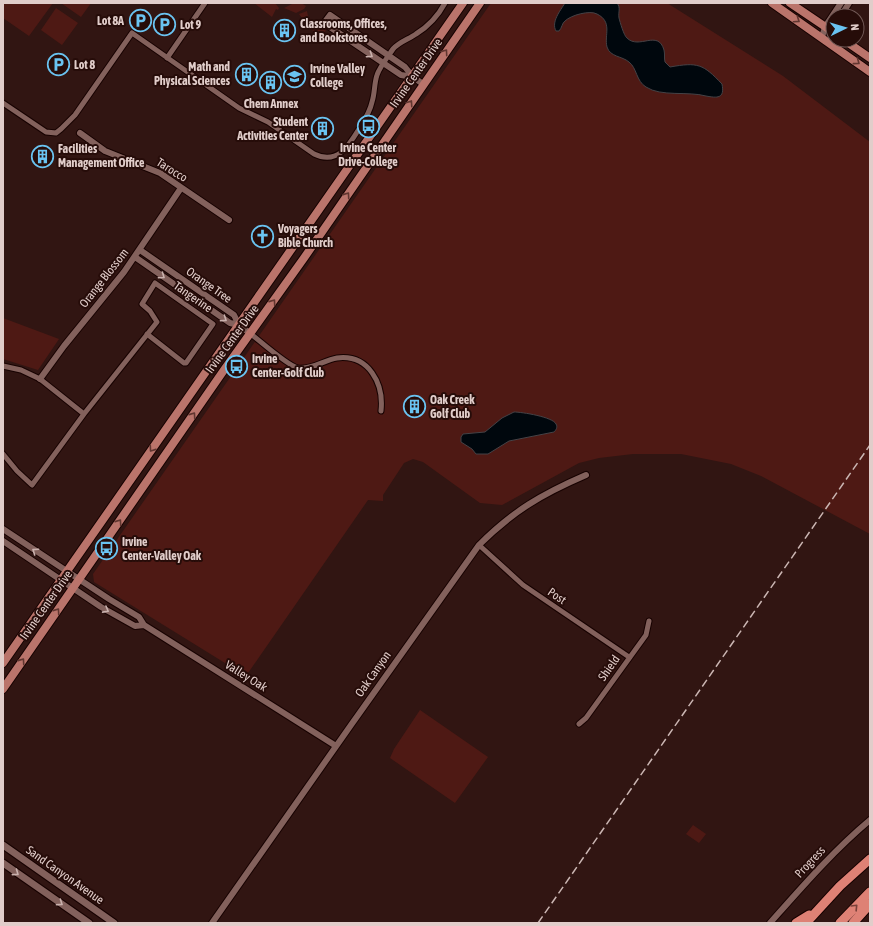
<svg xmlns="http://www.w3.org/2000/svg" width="873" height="926" viewBox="0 0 873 926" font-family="'Asap Condensed',sans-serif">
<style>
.green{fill:#4e1914}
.water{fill:#00070d;stroke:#444246}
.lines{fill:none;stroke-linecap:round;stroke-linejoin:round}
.minor-casing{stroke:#170201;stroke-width:7}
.tertiary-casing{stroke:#170201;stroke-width:8}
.secondary-casing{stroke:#170201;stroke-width:9}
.primary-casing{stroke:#170201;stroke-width:10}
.motorway-casing{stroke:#170201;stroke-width:11}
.minor{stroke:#83615c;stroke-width:5}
.tertiary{stroke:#83615c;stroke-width:6}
.secondary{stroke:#83615c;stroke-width:7}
.primary{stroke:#ba746b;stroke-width:8}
.motorway{stroke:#de8175;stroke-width:9}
.rail{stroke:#cbb6b3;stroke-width:1.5;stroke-dasharray:8 4;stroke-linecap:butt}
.oneway{stroke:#613630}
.oneway2{stroke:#cab2ae}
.oneway3{stroke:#79413a}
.labels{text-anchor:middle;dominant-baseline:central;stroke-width:4;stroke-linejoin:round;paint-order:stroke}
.poi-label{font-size:12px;font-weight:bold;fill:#e1cdca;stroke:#260c09;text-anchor:start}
.street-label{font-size:12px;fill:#e1cdca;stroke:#260c09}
</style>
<rect width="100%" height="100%" fill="#311512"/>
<!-- green -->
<path class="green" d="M 3,3 L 53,3 L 29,36 L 3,18 Z
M 61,3 L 91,3 L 81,17 Z
M 254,3 L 275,3 L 279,8 L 278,10 L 276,9 L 272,17 Z
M 294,3 L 301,3 L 306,6 L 304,9 L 296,13 L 284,8 Z
M 491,3 L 667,3 L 783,76 L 870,142 L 870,534 L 761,476 L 731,464 L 681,454 L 633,454 L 599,458 L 579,463 L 502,505 L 480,503 L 423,462 L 413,459 L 404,463 L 383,495 L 383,501 L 368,500 L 246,676 L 94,582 L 93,574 Z
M 56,8 L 78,23 L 62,45 L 41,30 Z
M 307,11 C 308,23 319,22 326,29 L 325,32 L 321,35 L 303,25 L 304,21 L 299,14 Z
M 3,318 L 59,339 L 38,370 L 3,359 Z
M 420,710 L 488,757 L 455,803 L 390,758 L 394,749 Z
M 693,825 L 706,834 L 699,843 L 686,834 Z"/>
<!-- water -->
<path class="water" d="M 565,3 L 617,3 C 621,8 618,12 619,18 C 620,22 624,36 627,38 C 639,50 658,29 664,50 C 665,54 664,58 665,62 L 670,67 C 698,62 703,64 722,84 C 725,99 717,98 706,96 C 688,91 661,97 646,87 C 636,81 637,68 629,62 C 622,56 610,57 607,47 C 604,35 613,22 597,14 C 590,10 571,15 565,21 C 562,23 562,28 559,31 L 556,31 C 551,22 560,11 565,3 Z
M 514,412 C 522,412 553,417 556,424 C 558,427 556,430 554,432 L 509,441 L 488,454 L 476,454 L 472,449 L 461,442 L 461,437 L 463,434 L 485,432 L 502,418 Z"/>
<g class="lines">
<defs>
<path id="minor" d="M 167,58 L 205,3
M 3,103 L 46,132 L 56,133 L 61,129 L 75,115 L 132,33 L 239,108 L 268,122 L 314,154 C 337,165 348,147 359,129 C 364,121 370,112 372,102 C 375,93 374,84 377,75 C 379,68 389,55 393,49 C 399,42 409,39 416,34 C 429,26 438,16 445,3
M 251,334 C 260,341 288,366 298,368 C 312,370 324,360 337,358 C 369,354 384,384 381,411
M 3,366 L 21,370 L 40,379 L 84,414
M 3,454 L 17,471 L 32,485 L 84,414 L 157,322 L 150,311 L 142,304 L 155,283 L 213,324 L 186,363 L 184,363 L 147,334
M 479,545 L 523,585 L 629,657
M 579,724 L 586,718 L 646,635 L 649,621"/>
<path id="tertiary" d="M 841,16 L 849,3
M 822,37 L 825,27 L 841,3
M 413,77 L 401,75 L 324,23 L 330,15 L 405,67 L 413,77 L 423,84
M 80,133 L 105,151 L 160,173 L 229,220
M 140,250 L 234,315 L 239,325
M 135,257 L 230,323 L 239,325 L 251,334
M 40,379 L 64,346 L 124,272 L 181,188
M 3,529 L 109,599 L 139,617 L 144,625 L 336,746
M 3,541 L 101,607 L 135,626 L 144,625
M 212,923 L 351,725 L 479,545 C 513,511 542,494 586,475
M 770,923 C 802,887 833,851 870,820"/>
<path id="secondary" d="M 3,845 L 114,923
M 3,863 L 89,923"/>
<path id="primary" d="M 772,3 L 870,72
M 790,3 L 833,32
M 844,40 L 870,58
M 3,663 L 463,3
M 3,689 L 224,370 L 304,258 L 480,3"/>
<path id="motorway" d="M 796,923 L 809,915
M 806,923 L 840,886 L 870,859
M 840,923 L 870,892
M 853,923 L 870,904"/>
</defs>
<!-- minor casing -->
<use href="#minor" class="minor-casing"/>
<!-- tertiary casing -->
<use href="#tertiary" class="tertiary-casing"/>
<!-- secondary casing -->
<use href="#secondary" class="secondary-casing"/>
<!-- primary casing -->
<use href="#primary" class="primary-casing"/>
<!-- motorway casing -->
<use href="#motorway" class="motorway-casing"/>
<!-- minor -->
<use href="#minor" class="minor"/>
<!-- tertiary -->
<use href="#tertiary" class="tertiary"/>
<!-- secondary -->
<use href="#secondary" class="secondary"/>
<!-- primary -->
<use href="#primary" class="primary"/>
<!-- motorway -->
<use href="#motorway" class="motorway"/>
<!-- rail -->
<path class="rail" d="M 538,923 L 870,445"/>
</g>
<!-- one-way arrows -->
<defs><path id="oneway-chevron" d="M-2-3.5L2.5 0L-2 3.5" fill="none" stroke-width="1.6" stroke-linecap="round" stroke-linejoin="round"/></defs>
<g class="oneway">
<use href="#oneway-chevron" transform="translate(797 20) rotate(34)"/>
<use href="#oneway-chevron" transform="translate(445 52) rotate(-55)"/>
<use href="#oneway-chevron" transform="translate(857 62) rotate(36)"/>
<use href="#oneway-chevron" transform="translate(410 103) rotate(-56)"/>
<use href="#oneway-chevron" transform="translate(347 195) rotate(-55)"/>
<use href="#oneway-chevron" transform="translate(273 302) rotate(-55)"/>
<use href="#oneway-chevron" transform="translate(193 415) rotate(-55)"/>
<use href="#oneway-chevron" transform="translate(152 449) rotate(125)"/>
<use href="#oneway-chevron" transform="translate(119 522) rotate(-55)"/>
<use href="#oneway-chevron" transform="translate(57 611) rotate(-55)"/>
<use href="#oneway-chevron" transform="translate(22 661) rotate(-55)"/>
</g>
<g class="oneway2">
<use href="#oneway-chevron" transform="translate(370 55) rotate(34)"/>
<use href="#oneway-chevron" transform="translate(162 276) rotate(35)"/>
<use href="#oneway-chevron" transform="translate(224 319) rotate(34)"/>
<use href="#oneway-chevron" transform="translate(35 551) rotate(-146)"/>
<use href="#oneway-chevron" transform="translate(106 610) rotate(29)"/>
<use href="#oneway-chevron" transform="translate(16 873) rotate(36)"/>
<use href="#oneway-chevron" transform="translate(60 903) rotate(34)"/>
</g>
<use class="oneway3" href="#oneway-chevron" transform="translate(855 907) rotate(-46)"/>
<!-- icons -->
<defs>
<symbol id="parking-ring" viewBox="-11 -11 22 22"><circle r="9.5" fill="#260c09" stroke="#6ac3f1" stroke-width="1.5"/><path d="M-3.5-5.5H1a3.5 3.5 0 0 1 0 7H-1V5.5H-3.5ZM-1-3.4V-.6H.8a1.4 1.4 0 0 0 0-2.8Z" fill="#6ac3f1"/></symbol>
<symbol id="building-ring" viewBox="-11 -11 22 22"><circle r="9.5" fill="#260c09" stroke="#6ac3f1" stroke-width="1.5"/><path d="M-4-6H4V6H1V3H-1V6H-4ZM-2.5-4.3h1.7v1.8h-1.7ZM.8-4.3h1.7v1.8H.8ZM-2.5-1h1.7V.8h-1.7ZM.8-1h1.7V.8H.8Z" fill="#6ac3f1"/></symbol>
<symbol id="university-ring" viewBox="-11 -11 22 22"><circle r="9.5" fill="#260c09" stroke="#6ac3f1" stroke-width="1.5"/><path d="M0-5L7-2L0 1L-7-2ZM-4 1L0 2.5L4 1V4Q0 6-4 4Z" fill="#6ac3f1"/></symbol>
<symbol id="bus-ring" viewBox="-11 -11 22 22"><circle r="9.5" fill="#260c09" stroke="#6ac3f1" stroke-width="1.5"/><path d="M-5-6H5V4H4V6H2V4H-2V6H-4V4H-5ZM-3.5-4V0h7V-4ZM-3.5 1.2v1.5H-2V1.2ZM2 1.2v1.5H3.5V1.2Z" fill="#6ac3f1"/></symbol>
<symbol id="church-ring" viewBox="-11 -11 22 22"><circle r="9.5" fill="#260c09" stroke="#6ac3f1" stroke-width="1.5"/><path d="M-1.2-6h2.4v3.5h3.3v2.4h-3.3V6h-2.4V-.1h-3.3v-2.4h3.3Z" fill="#6ac3f1"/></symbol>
</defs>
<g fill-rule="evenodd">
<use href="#parking-ring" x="128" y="8" width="25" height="25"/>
<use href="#parking-ring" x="152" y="12" width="25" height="25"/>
<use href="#building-ring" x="272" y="18" width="25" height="25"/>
<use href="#parking-ring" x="46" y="52" width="25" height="25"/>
<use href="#building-ring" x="234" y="62" width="25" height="25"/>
<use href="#university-ring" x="282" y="64" width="25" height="25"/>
<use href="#building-ring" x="258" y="70" width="25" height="25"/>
<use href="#bus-ring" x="356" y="114" width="25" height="25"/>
<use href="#building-ring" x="310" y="116" width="25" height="25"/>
<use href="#building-ring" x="30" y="144" width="25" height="25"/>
<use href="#church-ring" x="250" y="224" width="25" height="25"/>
<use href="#bus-ring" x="224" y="354" width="25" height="25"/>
<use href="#building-ring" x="402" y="394" width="25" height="25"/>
<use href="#bus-ring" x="94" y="536" width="25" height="25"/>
</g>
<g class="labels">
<!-- poi labels -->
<g class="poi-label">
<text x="124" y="21" text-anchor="end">Lot 8A</text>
<text x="300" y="24">Classrooms, Offices,<tspan x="300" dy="14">and Bookstores</tspan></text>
<text x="180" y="25">Lot 9</text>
<text x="74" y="65">Lot 8</text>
<text x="230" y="67" text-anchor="end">Math and<tspan x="230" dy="14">Physical Sciences</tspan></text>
<text x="310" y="69">Irvine Valley<tspan x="310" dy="14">College</tspan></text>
<text x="271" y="104" text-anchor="middle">Chem Annex</text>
<text x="308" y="122" text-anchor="end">Student<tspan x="308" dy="14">Activities Center</tspan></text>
<text x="368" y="148" text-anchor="middle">Irvine Center<tspan x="368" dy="14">Drive-College</tspan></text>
<text x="58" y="149">Facilities<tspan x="58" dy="14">Management Office</tspan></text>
<text x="278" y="229">Voyagers<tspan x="278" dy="14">Bible Church</tspan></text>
<text x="252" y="359">Irvine<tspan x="252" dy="14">Center-Golf Club</tspan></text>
<text x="430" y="400">Oak Creek<tspan x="430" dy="14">Golf Club</tspan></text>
<text x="122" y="542">Irvine<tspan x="122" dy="14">Center-Valley Oak</tspan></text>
</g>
<!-- street labels -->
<g class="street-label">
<text transform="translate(416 73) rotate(-55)">Irvine Center Drive</text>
<text transform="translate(172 170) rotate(32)">Tarocco</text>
<text transform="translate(104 278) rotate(-52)">Orange Blossom</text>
<text transform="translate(209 285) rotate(35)">Orange Tree</text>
<text transform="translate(193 297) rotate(35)">Tangerine</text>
<text transform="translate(232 339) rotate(-54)">Irvine Center Drive</text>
<text transform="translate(557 596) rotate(34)">Post</text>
<text transform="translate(46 605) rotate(-55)">Irvine Center Drive</text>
<text transform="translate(609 668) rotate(-55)">Shield</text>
<text transform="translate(373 674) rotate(-55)">Oak Canyon</text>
<text transform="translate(246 676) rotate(32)">Valley Oak</text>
<text transform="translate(810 862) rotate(-47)">Progress</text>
<text transform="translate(65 875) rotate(35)">Sand Canyon Avenue</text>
</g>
</g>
<!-- border -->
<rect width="873" height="926" fill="none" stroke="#e1cdca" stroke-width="8"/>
<!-- north arrow -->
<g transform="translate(845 28) rotate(85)"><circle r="19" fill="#260c09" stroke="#715956"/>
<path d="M0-3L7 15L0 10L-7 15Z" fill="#6ac3f1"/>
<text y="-6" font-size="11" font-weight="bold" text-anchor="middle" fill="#e1cdca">N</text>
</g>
</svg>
